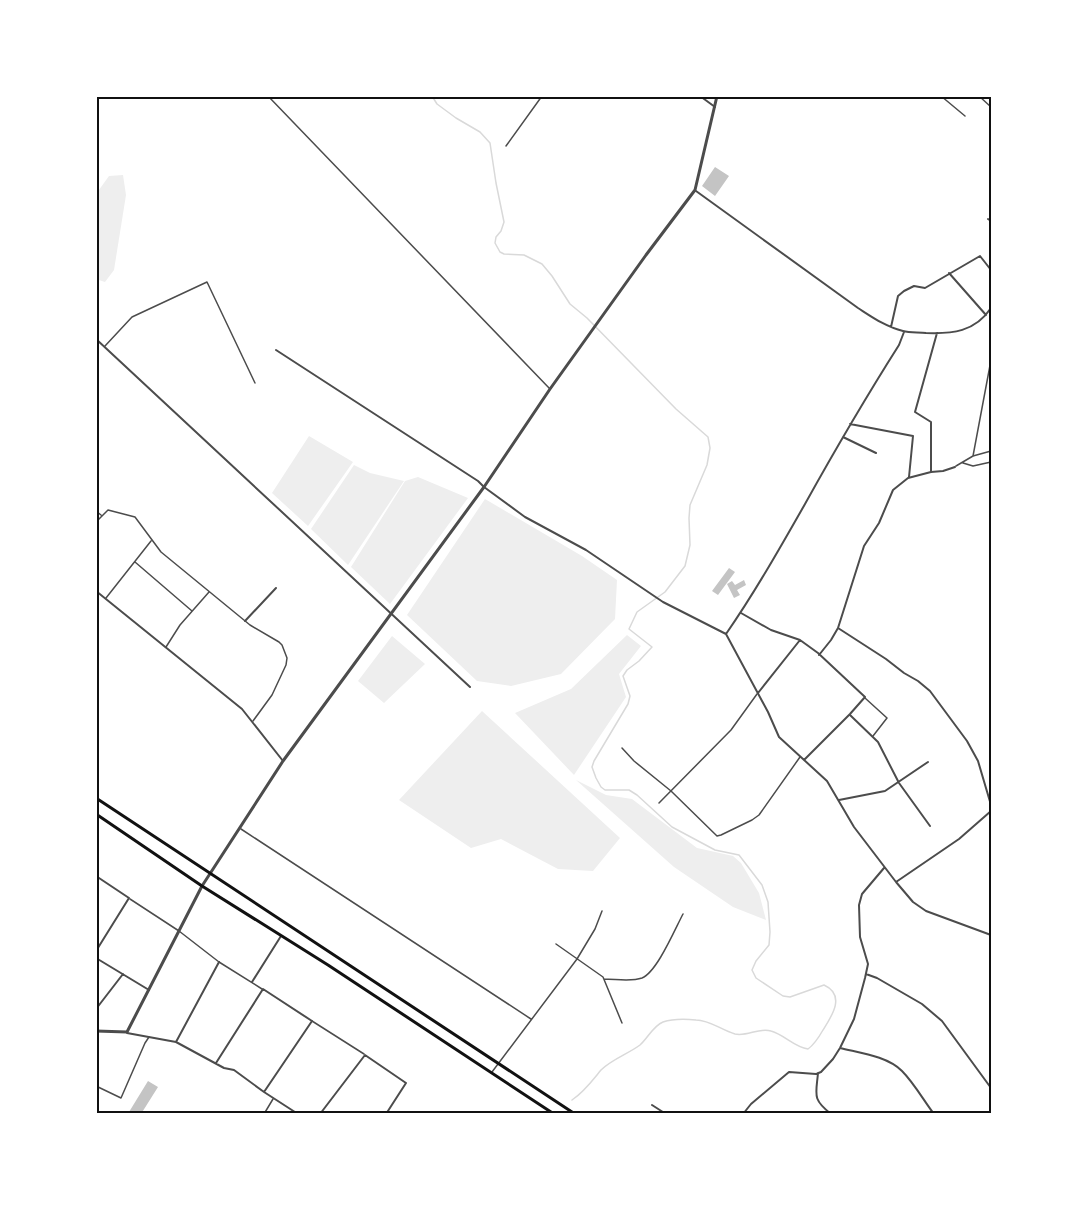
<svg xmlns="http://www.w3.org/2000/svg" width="1087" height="1210" viewBox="0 0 1087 1210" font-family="Montserrat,sans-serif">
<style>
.green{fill:#eee}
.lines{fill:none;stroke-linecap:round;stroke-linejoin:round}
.stream{stroke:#d9d9d9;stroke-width:1.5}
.building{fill:#c4c4c4}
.service{stroke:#4c4c4c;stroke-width:1.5}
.minor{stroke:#4c4c4c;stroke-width:2}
.tertiary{stroke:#4c4c4c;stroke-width:3}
.secondary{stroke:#111;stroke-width:3}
.neatline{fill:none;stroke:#111;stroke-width:2}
</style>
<rect width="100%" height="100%" fill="#fff"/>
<!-- green -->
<path class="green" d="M 123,175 L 126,195 L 114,270 L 105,282 L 96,279 L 96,194 L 109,176 Z
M 309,436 L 353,462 L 308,526 L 272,493 Z
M 354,465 L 370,473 L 404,481 L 348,565 L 311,529 Z
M 418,477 L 468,498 L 390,604 L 351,567 L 405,481 Z
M 485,499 L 582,556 L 617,580 L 615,619 L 561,674 L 511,686 L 477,681 L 407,615 Z
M 627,635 L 641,646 L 619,674 L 626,697 L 574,775 L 515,713 L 571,689 Z
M 392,636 L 425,664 L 384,703 L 358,681 Z
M 482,711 L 620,838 L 593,871 L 558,869 L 501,839 L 471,848 L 399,800 Z
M 576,780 L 606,795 L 632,799 L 697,848 L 733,856 L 741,863 L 759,893 L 766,920 L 733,907 L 674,867 Z"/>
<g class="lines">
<!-- stream -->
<path class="stream" d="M 432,96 L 437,104 L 456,118 L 480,132 L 490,143 L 496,183 L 504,222 L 501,231 L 496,237 L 495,243 L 500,252 L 504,254 L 524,255 L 542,264 L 552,276 L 570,304 L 587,318 L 676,409 L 708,437 L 710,448 L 707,465 L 690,505 L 689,518 L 690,545 L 685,566 L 665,592 L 637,612 L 629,629 L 652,647 L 639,661 L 627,670 L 623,676 L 630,696 L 628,704 L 594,761 L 592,767 L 596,778 L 601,787 L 605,790 L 629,790 L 637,795 L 672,827 L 715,850 L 739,855 L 762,885 L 768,902 L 770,932 L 769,945 L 756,961 L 752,970 L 756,978 L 783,996 L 790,997 L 824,985 C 846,995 832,1016 823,1030 C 819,1037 815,1044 808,1049 C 794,1047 785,1035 771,1031 C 759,1027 747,1037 735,1034 C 721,1030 710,1020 696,1020 C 686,1019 672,1019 663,1022 C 653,1026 648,1038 640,1045 C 628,1054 612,1059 601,1070 C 592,1081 584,1092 572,1100"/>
</g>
<!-- building -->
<path class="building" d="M 715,167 L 729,176 L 715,196 L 702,186 Z
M 729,568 L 735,572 L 718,595 L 712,591 Z
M 744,580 L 746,585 L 737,590 L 740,595 L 734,598 L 727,584 L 732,581 L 735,585 Z
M 148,1081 L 158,1087 L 141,1114 L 133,1114 L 129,1112 Z"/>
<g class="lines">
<!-- service -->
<path class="service" d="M 268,96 L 550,389
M 941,96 L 965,116
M 979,96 L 991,107
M 506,146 L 542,96
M 105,346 L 132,317 L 207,282 L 255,383
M 973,456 L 991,360
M 963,463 L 973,466 L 991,462
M 956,466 L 973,456 L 991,451
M 96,511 L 101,515
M 96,522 L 108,510 L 135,517 L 161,552 L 250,625 L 279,642 L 282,645 L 287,658 L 286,665 L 272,695 L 253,721
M 135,562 L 192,611
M 106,598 L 151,541
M 166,647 L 180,625 L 209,592
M 865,698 L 887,718 L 873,736
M 622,748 L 634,761 L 671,791 L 717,836 L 721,835 L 752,820 L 759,815 L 800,757
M 659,803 L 731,730 L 757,694
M 241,829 L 531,1019
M 130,899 L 179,931 L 219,962 L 262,989
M 556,944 L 603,977 L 622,1023
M 604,979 C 616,979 631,982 642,978 C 657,972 675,929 683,914
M 312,1021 L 364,1054
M 492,1072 L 577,959 L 595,929 L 602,911
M 96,1086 L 121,1098 L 145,1043 L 149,1037
M 264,1114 L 273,1099"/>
<!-- minor -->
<path class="minor" d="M 700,96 L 715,107
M 696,191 L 858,308 C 872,317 886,327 903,331 C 910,333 919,332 926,333 C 952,334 975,332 991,308
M 988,219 L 991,221
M 949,273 L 986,315
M 891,327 L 898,296 L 904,291 L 914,286 L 925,288 L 980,256 L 991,270
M 96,339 L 470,687
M 276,350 L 478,481 L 484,487 L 525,517 L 586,550 L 663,602 L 726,634 L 768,712 L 779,737 L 827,781 L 854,827 L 896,882 L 913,902 L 926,911 L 991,935
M 850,424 L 913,436 L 909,477
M 843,437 L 876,453
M 931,472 L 931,422 L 915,412 L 937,333
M 96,591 L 242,709 L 283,761
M 741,613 L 771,630 L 800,640 L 818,653 L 865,697 L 850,714 L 804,760
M 245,621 L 276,588
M 838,628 L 886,659 L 904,673 L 918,681 L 930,691 L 967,741 L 978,761 L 991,805
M 726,634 C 755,592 780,548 805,504 C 835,450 866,397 899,345 L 904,332
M 819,655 L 831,640 L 838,628 L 864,546 L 879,523 L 893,490 L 908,478 L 931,472 L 943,471 L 955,467
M 758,693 L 800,640
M 850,715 L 878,742 L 899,783 L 930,826
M 839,800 L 885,791 L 928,762
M 96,876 L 129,898 L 96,951
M 896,882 L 959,839 L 991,811
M 96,958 L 149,990
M 866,974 L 877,978 L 922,1004 L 942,1021 L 991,1088
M 252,982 L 281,936
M 96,1009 L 123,974
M 127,1033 L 176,1042 L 224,1068 L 234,1070 L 264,1092 L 298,1114
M 176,1042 L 219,962
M 840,1048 C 860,1053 887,1056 902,1071 C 914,1083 924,1101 934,1114
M 216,1063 L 263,989 L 312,1021 L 264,1092
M 818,1073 C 816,1095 812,1099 831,1114
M 652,1105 L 666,1114
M 320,1114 L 365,1055 L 406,1083 L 386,1114
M 457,1114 L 458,1112 L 462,1114
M 743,1114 L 751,1104 L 789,1072 L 816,1074 L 821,1072 L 833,1059 L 840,1048 L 854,1019 L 865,978 L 868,964 L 860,937 L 859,905 L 862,894 L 884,868"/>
<!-- tertiary -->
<path class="tertiary" d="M 96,1031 L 127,1032 L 202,886 L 283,761 L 484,487 L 550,389 L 646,255 L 695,190 L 717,96"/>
<!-- secondary -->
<path class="secondary" d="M 96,798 L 575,1114
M 96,814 L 202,886 L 328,965 L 554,1114"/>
</g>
<!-- border -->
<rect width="1087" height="1210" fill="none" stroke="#ffffff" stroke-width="195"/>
<rect x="98" y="98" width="892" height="1014" class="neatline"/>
</svg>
